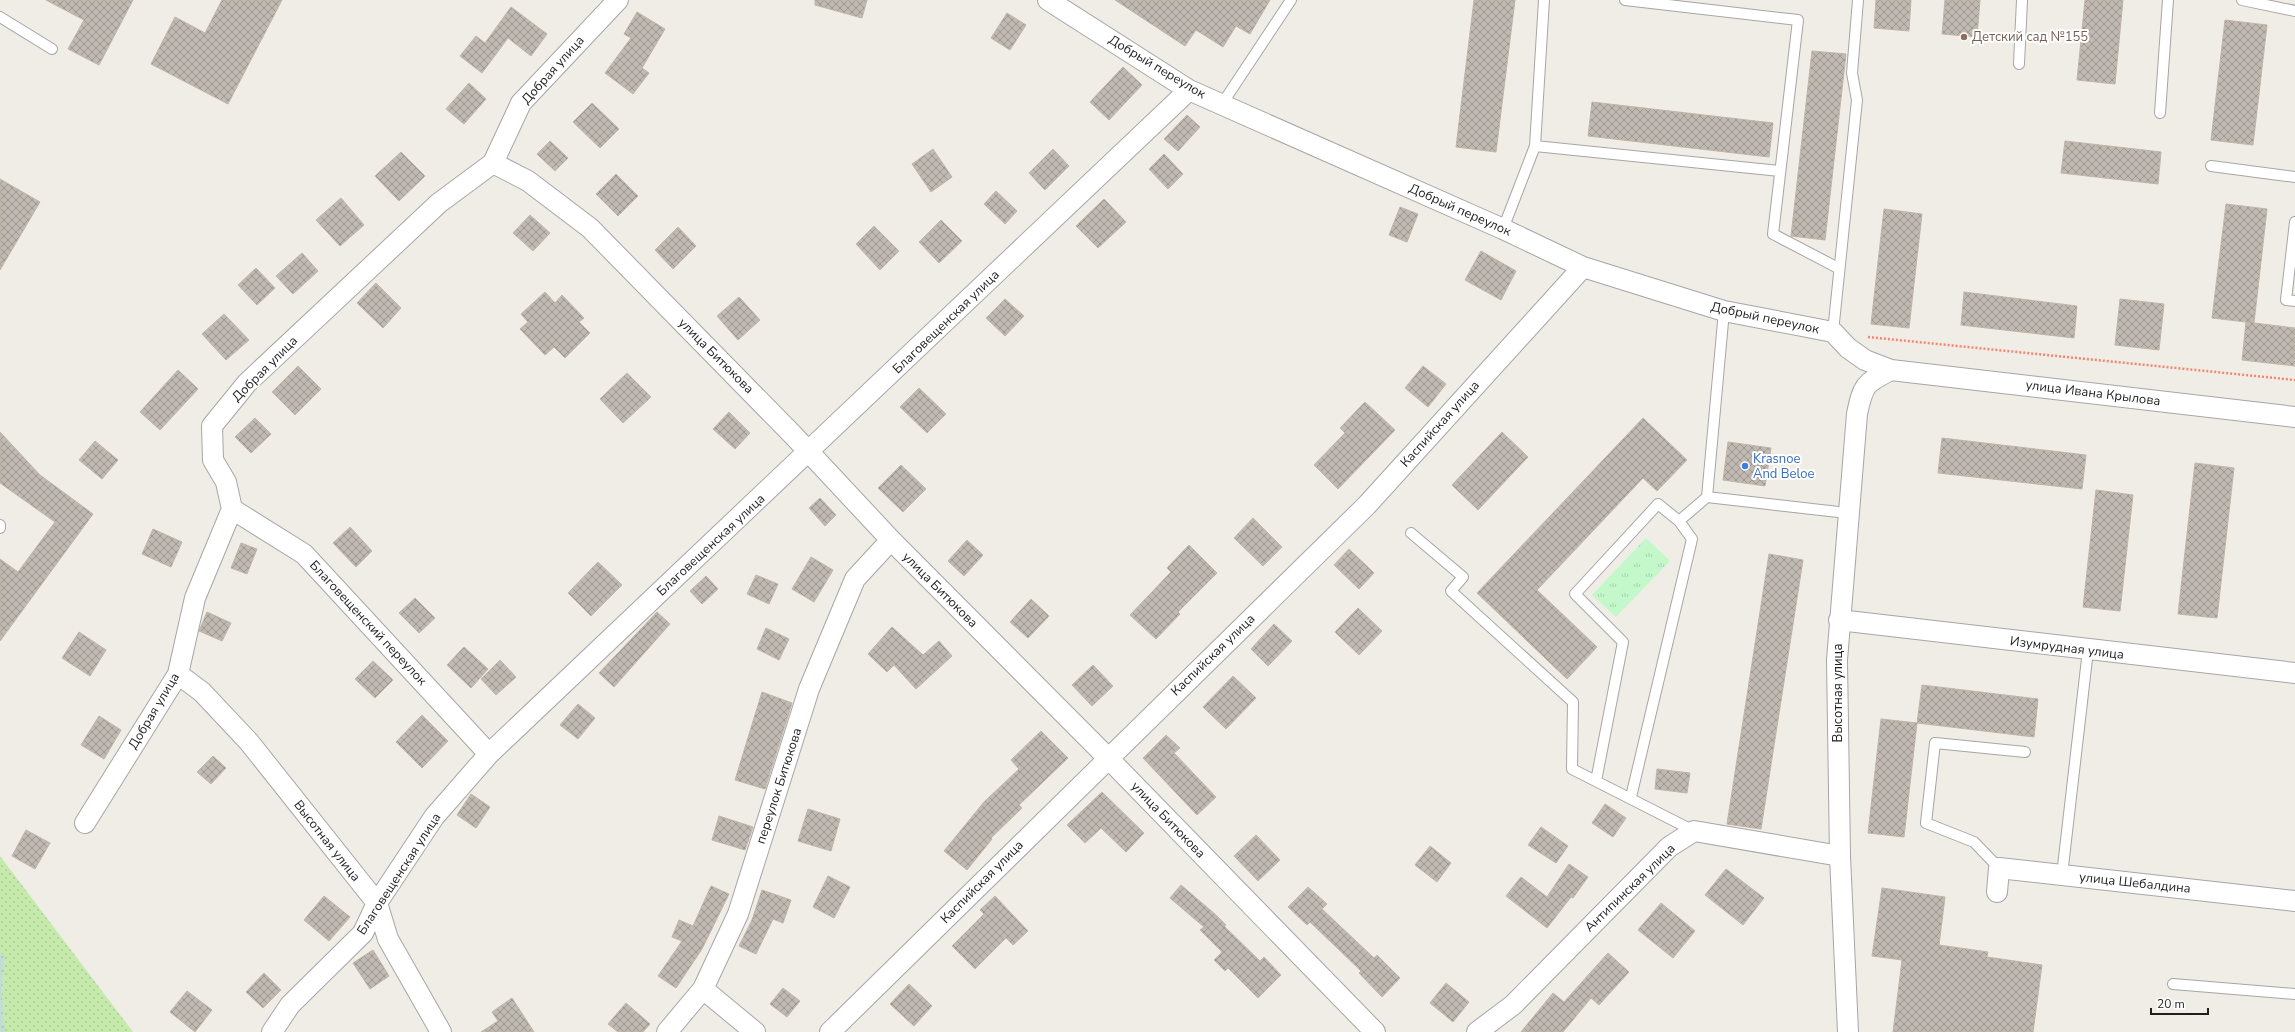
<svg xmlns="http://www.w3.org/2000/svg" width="2295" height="1032" viewBox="0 0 2295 1032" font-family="'Nunito Sans',sans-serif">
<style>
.grass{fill:url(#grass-dots)}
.wetland{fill:url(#wetland-marsh)}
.park{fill:url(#park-tufts)}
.building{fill:url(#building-cross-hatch);stroke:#c1b4a8}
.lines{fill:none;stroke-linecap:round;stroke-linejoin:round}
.lane-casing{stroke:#a6a6a6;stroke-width:12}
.street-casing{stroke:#a6a6a6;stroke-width:22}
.path{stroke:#f7856e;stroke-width:2.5;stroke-dasharray:2 2;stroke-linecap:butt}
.lane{stroke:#fff;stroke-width:10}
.street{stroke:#fff;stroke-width:20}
.education-dot{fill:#8d6e63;stroke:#fff;stroke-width:1.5}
.shop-dot{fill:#3f7fe0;stroke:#fff;stroke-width:1.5}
.labels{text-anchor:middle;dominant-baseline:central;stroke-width:4;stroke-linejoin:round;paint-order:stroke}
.education-label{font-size:13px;fill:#785e54;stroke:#fff;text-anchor:start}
.street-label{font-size:13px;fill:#1f1f1f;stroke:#fff}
.shop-label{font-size:13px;fill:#366cbe;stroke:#fff;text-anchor:start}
</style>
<defs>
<pattern id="grass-dots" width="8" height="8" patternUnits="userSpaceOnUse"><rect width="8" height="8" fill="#c6e9ac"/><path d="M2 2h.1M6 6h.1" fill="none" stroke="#aac794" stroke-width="1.8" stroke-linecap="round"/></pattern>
<pattern id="wetland-marsh" width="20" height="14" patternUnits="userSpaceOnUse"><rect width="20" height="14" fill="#c2ddd2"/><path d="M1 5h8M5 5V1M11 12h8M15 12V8" fill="none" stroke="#a6bdb4"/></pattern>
<pattern id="park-tufts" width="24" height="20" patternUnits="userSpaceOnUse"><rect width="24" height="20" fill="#c3f8ca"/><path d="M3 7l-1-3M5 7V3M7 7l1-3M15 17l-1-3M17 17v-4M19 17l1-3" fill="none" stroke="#a7d4ad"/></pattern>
<pattern id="building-cross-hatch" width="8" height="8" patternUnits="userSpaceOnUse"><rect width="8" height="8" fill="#c0b9b1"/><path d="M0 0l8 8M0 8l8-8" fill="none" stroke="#9b968f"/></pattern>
</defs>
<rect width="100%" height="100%" fill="#efede5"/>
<!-- grass -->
<path class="grass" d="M 0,856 L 133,1032 L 5,1032 L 2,994 L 5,959 L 0,951 Z"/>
<!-- wetland -->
<path class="wetland" d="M 0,951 L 5,959 L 2,994 L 5,1032 L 0,1032 Z"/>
<!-- park -->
<path class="park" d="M 1646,538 L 1670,561 L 1616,617 L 1592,595 Z"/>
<!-- building -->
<path class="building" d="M 46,0 L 133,0 L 99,65 L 68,49 L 84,20 Z
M 222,0 L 282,0 L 228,104 L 151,64 L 175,17 L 205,33 Z
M 815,0 L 867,0 L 862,18 L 815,5 Z
M 1115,0 L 1270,0 L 1250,34 L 1236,26 L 1223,47 L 1196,30 L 1185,46 Z
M 1474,0 L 1515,0 L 1496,152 L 1456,147 Z
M 1876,0 L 1911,0 L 1909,31 L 1874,28 Z
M 1945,0 L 1980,0 L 1977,37 L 1942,34 Z
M 2085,0 L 2123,0 L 2115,84 L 2077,80 Z
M 511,7 L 547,34 L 531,56 L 508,38 L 482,73 L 460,56 L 476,36 L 485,43 Z
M 637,12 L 665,29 L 642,68 L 649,73 L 633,94 L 605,73 L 631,38 L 624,34 Z
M 1007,13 L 1026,25 L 1010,50 L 991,38 Z
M 2225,20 L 2267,25 L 2253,145 L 2211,140 Z
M 1812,51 L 1846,54 L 1825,240 L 1791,236 Z
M 1123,67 L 1142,85 L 1109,120 L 1090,102 Z
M 469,83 L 486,99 L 464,124 L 446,109 Z
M 1592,102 L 1773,123 L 1769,157 L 1588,136 Z
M 592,103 L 619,129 L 600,148 L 573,122 Z
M 1187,115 L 1200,127 L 1178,151 L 1164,139 Z
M 550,141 L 568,158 L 555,171 L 537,154 Z
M 2065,141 L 2161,152 L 2158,184 L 2061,173 Z
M 933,149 L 952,177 L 931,192 L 912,164 Z
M 1053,149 L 1069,166 L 1045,190 L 1029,173 Z
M 401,152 L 425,176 L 399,201 L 375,176 Z
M 1164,154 L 1183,174 L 1168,189 L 1149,169 Z
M 616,174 L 638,196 L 618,216 L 596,194 Z
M 0,179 L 40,202 L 0,270 Z
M 996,191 L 1017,211 L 1005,224 L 984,204 Z
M 341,198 L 364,225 L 340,246 L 316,220 Z
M 1104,199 L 1126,222 L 1098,248 L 1076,226 Z
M 2226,204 L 2267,209 L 2254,323 L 2295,328 L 2295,366 L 2242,360 L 2246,322 L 2212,318 Z
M 1400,207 L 1418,214 L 1407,242 L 1389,235 Z
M 1884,209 L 1922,214 L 1909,328 L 1871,324 Z
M 530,215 L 550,233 L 533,251 L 513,233 Z
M 941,220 L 962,241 L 939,263 L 919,242 Z
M 874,226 L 899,251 L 880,270 L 856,244 Z
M 678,227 L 696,246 L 673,269 L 655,250 Z
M 1481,251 L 1516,271 L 1501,300 L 1465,280 Z
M 302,253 L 318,271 L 293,294 L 276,276 Z
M 256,268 L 275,288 L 257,305 L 238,285 Z
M 376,283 L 401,308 L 383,328 L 357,303 Z
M 545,292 L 555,303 L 562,295 L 584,318 L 579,322 L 590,333 L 565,358 L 554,347 L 545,355 L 520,329 L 528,322 L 521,314 Z
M 1964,292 L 2077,306 L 2074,338 L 1961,325 Z
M 739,297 L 760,320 L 738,340 L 717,316 Z
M 1005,299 L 1024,316 L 1005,336 L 986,318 Z
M 2120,299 L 2164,304 L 2159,350 L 2115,345 Z
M 224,314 L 249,340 L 226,360 L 202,334 Z
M 298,366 L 321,389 L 295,415 L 272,392 Z
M 1423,366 L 1446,384 L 1428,407 L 1405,388 Z
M 178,370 L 198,389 L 160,430 L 140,412 Z
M 627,373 L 651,397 L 623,423 L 600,399 Z
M 919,388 L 946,414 L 927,433 L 900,407 Z
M 1365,402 L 1395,430 L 1338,489 L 1314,465 L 1345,433 L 1340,428 Z
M 729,412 L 750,433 L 735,449 L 713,429 Z
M 255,418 L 271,434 L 251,453 L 235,437 Z
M 1643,418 L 1687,460 L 1657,491 L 1643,478 L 1537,590 L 1597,647 L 1567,679 L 1477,593 Z
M 0,432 L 40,475 L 93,514 L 0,641 L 0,559 L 18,572 L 55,522 L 0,483 Z
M 1502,432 L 1528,457 L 1478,510 L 1452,485 Z
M 1942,438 L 2086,455 L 2082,489 L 1938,473 Z
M 95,441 L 118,460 L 102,479 L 79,460 Z
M 1728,442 L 1771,448 L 1765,486 L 1723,480 Z
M 2195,463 L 2234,468 L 2217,618 L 2178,614 Z
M 901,465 L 926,489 L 903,512 L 878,488 Z
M 2096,490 L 2133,495 L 2120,611 L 2083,607 Z
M 820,498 L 836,515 L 825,526 L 809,508 Z
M 1253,518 L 1282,547 L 1263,566 L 1234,538 Z
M 350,527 L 372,551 L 356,567 L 333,543 Z
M 153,529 L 182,542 L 171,567 L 142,554 Z
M 967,540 L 983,555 L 964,576 L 948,561 Z
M 241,543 L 257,549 L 247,574 L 231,568 Z
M 1189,545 L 1217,573 L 1178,612 L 1180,614 L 1156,639 L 1130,615 L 1171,572 L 1167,568 Z
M 1349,549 L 1374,573 L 1359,589 L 1334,565 Z
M 1769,554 L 1803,560 L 1761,829 L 1727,824 Z
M 811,557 L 833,570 L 814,602 L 792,589 Z
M 598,562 L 622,585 L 591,616 L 568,593 Z
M 756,575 L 778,584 L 769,604 L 747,594 Z
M 706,576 L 718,589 L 702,604 L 690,591 Z
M 415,598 L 435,618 L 419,633 L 399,613 Z
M 1031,599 L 1049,616 L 1028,638 L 1010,622 Z
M 1358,608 L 1382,631 L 1359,655 L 1335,632 Z
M 207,612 L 231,623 L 222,641 L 199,631 Z
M 657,612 L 670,624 L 614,687 L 599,673 Z
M 1274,624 L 1292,641 L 1268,666 L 1251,649 Z
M 892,627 L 923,655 L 939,641 L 952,656 L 916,689 L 894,665 L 887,672 L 868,654 Z
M 766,628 L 789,639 L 779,660 L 757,649 Z
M 79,632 L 106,650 L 90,676 L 62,658 Z
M 464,647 L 488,669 L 471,688 L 447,665 Z
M 500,660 L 516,677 L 496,695 L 481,679 Z
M 373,661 L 393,680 L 375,698 L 355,679 Z
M 1093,665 L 1113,686 L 1092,706 L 1072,685 Z
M 1233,676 L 1256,698 L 1226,729 L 1203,707 Z
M 1922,685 L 2038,699 L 2034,737 L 1917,723 Z
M 762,692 L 792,703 L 765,789 L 735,780 Z
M 578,704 L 595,718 L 578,739 L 560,725 Z
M 422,715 L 448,741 L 422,768 L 396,742 Z
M 99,716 L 121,730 L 104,759 L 81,745 Z
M 1881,719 L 1917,723 L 1904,837 L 1868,833 Z
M 1041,731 L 1068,758 L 1019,805 L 1022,808 L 991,838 L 992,839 L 967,870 L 944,851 L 984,802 L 1019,769 L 1011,760 Z
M 1166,735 L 1180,748 L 1174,753 L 1216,797 L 1197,815 L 1143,758 Z
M 213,756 L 226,768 L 211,784 L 197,772 Z
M 1657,769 L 1690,773 L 1687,793 L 1655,789 Z
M 1102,792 L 1144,833 L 1126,852 L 1101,828 L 1085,843 L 1067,825 Z
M 471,794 L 490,807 L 476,828 L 457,815 Z
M 1605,804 L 1626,818 L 1613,837 L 1592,823 Z
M 808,809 L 840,819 L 831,851 L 798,841 Z
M 719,816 L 753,827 L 745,850 L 712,840 Z
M 1541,827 L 1568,846 L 1556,863 L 1528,845 Z
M 26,830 L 50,843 L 35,869 L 12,856 Z
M 1256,835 L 1280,860 L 1258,881 L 1234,856 Z
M 1430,846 L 1451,863 L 1437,882 L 1415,865 Z
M 1569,864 L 1588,877 L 1573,898 L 1571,897 L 1547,928 L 1506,896 L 1521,877 L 1547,897 Z
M 1726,869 L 1764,898 L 1743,925 L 1705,895 Z
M 828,876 L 850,887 L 834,918 L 813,907 Z
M 1181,885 L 1216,915 L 1226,925 L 1224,926 L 1260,961 L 1264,957 L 1281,975 L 1258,998 L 1228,968 L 1225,971 L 1214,960 L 1222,952 L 1200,930 L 1204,927 L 1170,898 Z
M 711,886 L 729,894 L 702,949 L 676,988 L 658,976 L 682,941 L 672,937 L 679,920 L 693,926 Z
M 1308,887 L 1327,904 L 1322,909 L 1374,958 L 1377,955 L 1400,978 L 1382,997 L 1359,973 L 1361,971 L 1310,922 L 1307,925 L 1288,907 Z
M 1882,888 L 1945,897 L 1939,945 L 1988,952 L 1987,957 L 2042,965 L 2033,1032 L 1893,1032 L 1902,960 L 1872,956 Z
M 762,890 L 791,900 L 783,923 L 773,919 L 756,954 L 739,946 L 752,920 Z
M 324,896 L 350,917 L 329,941 L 304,920 Z
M 995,896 L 1028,931 L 1013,945 L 1006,938 L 975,969 L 952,946 L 984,914 L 980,910 Z
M 1661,903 L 1695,931 L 1673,958 L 1638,930 Z
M 373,950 L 389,976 L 370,989 L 353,963 Z
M 1608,953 L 1629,972 L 1599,1005 L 1591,998 L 1563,1032 L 1521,1032 L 1553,993 L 1564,1002 Z
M 264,973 L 281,990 L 263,1008 L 246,992 Z
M 1446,983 L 1469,1002 L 1453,1022 L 1430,1003 Z
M 909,984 L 932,1006 L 914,1026 L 890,1004 Z
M 783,988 L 800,1001 L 787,1017 L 770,1004 Z
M 187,991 L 212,1010 L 195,1032 L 170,1012 Z
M 512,998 L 534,1032 L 481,1032 L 498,1021 L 492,1012 Z
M 626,1003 L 650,1024 L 643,1032 L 618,1032 L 608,1024 Z"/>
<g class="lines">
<defs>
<path id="lane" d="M 1625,0 L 1798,20 L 1773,234 L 1838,268
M 2242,0 L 2295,11
M 0,17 L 52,49
M 2019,64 L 2022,0
M 1222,104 L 1291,0
M 2160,113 L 2168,0
M 1535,146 L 1780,171
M 2211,166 L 2295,177
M 2295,222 L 2286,300 L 2295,301
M 1503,229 L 1535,146 L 1544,0
M 1833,332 L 1857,100 L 1852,73 L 1858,0
M 1707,497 L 1724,311
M 0,525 L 0,528
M 1411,533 L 1463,577 L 1451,591 L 1573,702 L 1572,769 L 1694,831
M 1596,781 L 1623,642 L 1575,594 L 1658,504 L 1679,521 L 1707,497 L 1847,513
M 1631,797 L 1692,539 L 1679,521
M 1999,868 L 1974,842 L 1926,823 L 1935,743 L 2025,752
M 2062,875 L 2088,650
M 2173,984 L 2295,994"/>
<path id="street" d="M 1048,0 L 1189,90 L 1503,229 L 1583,267 L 1724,311 L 1833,332 L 1848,348 L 1865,360 L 1891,370 L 2295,417
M 493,163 L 528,181 L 590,228 L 793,435 L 891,540 L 1108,758 L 1375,1032
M 232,509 L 304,554 L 489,754
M 1839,620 L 2295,673
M 178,674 L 202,692 L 249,742 L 377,903 L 388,939 L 441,1032
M 85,823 L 178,674 L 195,598 L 232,509 L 226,482 L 213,460 L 212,426 L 247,383 L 439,203 L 493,163 L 521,103 L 618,0
M 1997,892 L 1999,868 L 2295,901
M 703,989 L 755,1032
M 272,1032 L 290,1005 L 363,933 L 377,903 L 434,817 L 489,754 L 1189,90
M 667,1032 L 703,989 L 738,914 L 809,689 L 855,579 L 891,540
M 830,1032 L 1367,505 L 1583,267
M 1477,1032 L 1513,1005 L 1669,847 L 1694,831 L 1840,856
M 1848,1032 L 1840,856 L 1837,660 L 1857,414 C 1863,385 1865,383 1891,370"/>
</defs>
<!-- lane casing -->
<use href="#lane" class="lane-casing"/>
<!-- street casing -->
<use href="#street" class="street-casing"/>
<!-- path -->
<path class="path" d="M 1868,337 L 2295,380"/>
<!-- lane -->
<use href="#lane" class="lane"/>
<!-- street -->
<use href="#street" class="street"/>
</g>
<!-- markers -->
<circle class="education-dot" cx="1964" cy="37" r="4"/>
<circle class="shop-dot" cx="1745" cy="466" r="4"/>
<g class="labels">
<!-- education labels -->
<g class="education-label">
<text x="1972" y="37">Детский сад №155</text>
</g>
<!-- street labels -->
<g class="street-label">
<text transform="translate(1157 67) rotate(31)">Добрый переулок</text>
<text transform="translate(553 70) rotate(-48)">Добрая улица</text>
<text transform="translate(1460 210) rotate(24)">Добрый переулок</text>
<text transform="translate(1765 318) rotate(12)">Добрый переулок</text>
<text transform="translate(946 322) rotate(-44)">Благовещенская улица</text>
<text transform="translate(716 356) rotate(45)">улица Битюкова</text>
<text transform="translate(265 369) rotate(-45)">Добрая улица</text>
<text transform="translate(2093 393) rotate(7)">улица Ивана Крылова</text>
<text transform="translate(1440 424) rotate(-48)">Каспийская улица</text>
<text transform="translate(711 545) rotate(-43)">Благовещенская улица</text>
<text transform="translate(940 590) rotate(45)">улица Битюкова</text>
<text transform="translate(368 623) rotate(47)">Благовещенский переулок</text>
<text transform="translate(2067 648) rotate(7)">Изумрудная улица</text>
<text transform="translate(1213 655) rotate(-44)">Каспийская улица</text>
<text transform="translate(1838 693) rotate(-90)">Высотная улица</text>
<text transform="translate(154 711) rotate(-59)">Добрая улица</text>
<text transform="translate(779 786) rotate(-72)">переулок Битюкова</text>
<text transform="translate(1168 820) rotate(46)">улица Битюкова</text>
<text transform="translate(327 841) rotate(52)">Высотная улица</text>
<text transform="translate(399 874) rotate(-57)">Благовещенская улица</text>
<text transform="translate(982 882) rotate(-45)">Каспийская улица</text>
<text transform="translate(2135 883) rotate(6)">улица Шебалдина</text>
<text transform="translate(1630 888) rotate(-44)">Антипинская улица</text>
</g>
<!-- shop labels -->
<g class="shop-label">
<text x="1753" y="459">Krasnoe<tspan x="1753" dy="15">And Beloe</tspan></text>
</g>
</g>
<!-- scale -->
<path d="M2151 1008v6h57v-6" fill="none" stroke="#1f1f1f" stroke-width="2"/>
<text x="2157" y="1008" font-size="12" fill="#1f1f1f" stroke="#ffffff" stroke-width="3" paint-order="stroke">20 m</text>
</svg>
